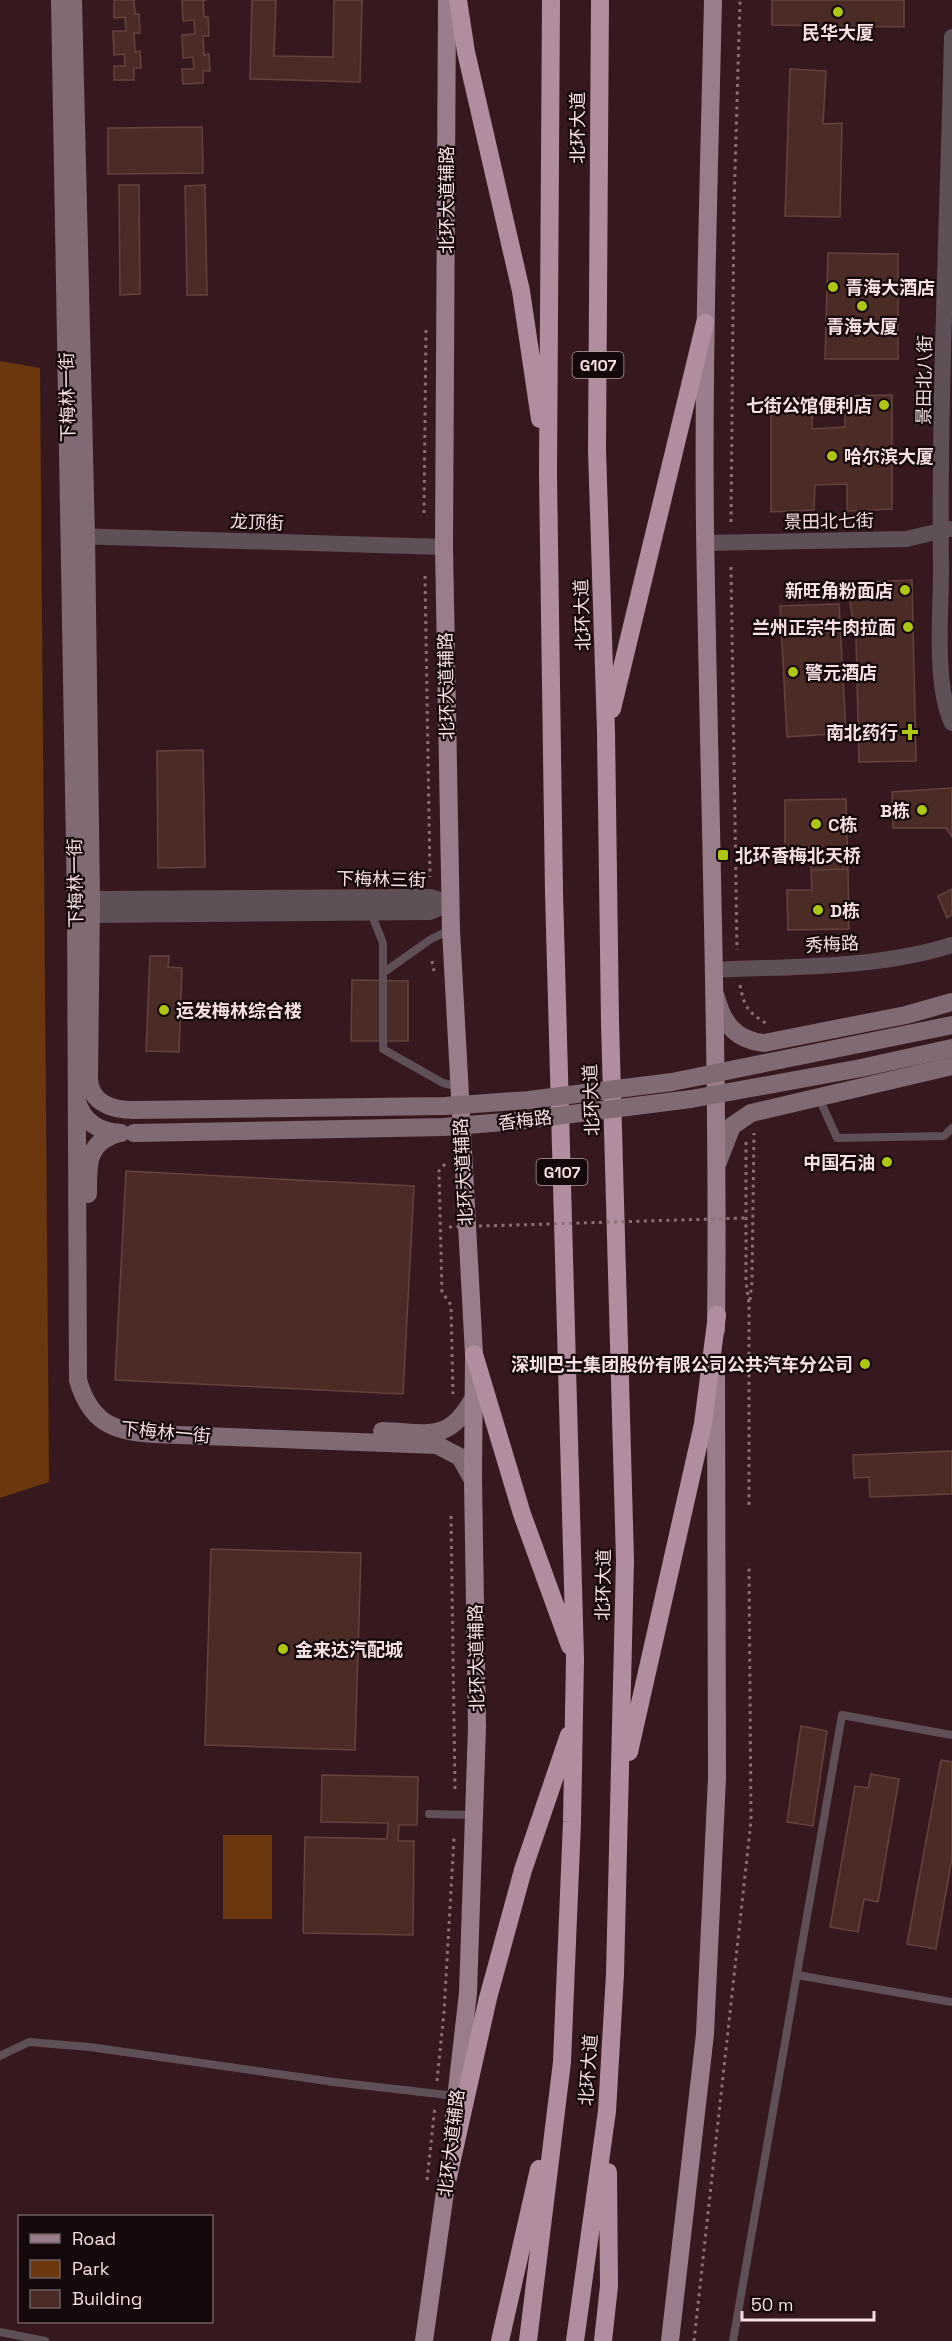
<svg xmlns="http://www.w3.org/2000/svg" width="952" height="2341" viewBox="0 0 952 2341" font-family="'Space Grotesk','Noto Sans SC',sans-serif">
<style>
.green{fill:#6a370f}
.building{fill:#4a2b25;stroke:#64433c;stroke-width:1.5}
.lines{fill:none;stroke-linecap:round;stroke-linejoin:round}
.path{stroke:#8a7074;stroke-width:3;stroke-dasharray:3 4.5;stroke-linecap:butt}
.lane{stroke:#5f5057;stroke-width:8}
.street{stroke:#5f5057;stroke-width:16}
.secondary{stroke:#806a74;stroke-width:18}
.primary{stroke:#997d8a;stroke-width:18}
.highway{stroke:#b08e9f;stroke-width:18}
.path-bridge{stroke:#8a7074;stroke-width:3;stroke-dasharray:3 4.5;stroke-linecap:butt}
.secondary-bridge{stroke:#806a74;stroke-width:18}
.poi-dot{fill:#adc60f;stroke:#15080a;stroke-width:2}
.labels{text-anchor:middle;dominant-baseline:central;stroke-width:4.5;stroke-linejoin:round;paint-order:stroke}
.shield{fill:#15080a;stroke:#b29fa2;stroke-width:1.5}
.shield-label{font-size:16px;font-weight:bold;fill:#f6e0e3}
.poi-label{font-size:18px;font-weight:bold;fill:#f6e0e3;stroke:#15080a;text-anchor:start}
.street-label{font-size:18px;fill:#f6e0e3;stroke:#15080a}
</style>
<rect width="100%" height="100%" fill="#36191e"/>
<!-- green -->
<path class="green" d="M 0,361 L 40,368 L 49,1482 L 0,1498 Z
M 223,1835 L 272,1835 L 272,1919 L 223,1919 Z"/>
<!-- building -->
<path class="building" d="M 114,0 L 134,0 L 135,14 L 139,14 L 140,33 L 134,33 L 135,52 L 140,51 L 141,68 L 134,68 L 134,80 L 114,80 L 114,66 L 125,66 L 124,54 L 114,55 L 113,31 L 126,31 L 125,17 L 114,18 Z
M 182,0 L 206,0 L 203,1 L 204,17 L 208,17 L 209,36 L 203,36 L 204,55 L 209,54 L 210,71 L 203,71 L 203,83 L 183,84 L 182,69 L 194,69 L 193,57 L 183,58 L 182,35 L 195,34 L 194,20 L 183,21 Z
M 252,0 L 276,0 L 274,56 L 333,57 L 334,0 L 362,0 L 360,82 L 250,79 Z
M 772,0 L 904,0 L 904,27 L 772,25 Z
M 790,69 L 826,71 L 823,124 L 842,123 L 840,217 L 785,216 Z
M 202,127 L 203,173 L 108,174 L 108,128 Z
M 119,185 L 139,185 L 140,294 L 120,295 Z
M 205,185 L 207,295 L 187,295 L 185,186 Z
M 828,253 L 898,254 L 898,359 L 825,359 Z
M 892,395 L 892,509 L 847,511 L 847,484 L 815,485 L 814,510 L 771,512 L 771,398 L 812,398 L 812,429 L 845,427 L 845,396 Z
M 912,580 L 916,761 L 859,762 L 856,639 L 847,583 Z
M 839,604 L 846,733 L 787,737 L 780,606 Z
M 203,750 L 205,867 L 158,868 L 157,751 Z
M 952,788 L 952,837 L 946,828 L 893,828 L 892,792 Z
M 846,799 L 848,869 L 811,870 L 811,848 L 785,848 L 785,800 Z
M 848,869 L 849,929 L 788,930 L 787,890 L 812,890 L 811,870 Z
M 952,889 L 952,915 L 947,918 L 938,896 Z
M 150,956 L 169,956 L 168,967 L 182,968 L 179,1052 L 146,1051 Z
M 352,980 L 408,981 L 408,1041 L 351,1041 Z
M 126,1171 L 414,1186 L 403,1394 L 115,1380 Z
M 952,1451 L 952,1494 L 870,1497 L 869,1477 L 854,1478 L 853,1455 Z
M 211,1549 L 361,1553 L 355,1750 L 205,1745 Z
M 801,1726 L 827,1731 L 813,1826 L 787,1822 Z
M 941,1760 L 952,1762 L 952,1858 L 936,1949 L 907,1944 Z
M 871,1774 L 899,1779 L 878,1902 L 864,1899 L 858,1932 L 830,1927 L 855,1786 L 868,1788 Z
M 322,1775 L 418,1777 L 417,1825 L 399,1825 L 398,1841 L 414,1841 L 413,1935 L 303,1933 L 305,1837 L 387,1839 L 388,1823 L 321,1822 Z"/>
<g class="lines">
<!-- path -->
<path class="path" d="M 424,513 L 426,329
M 731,522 L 734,206 L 740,0
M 731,567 L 737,950
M 425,576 L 430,877
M 432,961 L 434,971
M 740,985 C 744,1007 748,1012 767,1024
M 746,1142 L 746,1281 L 749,1304 L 749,1508
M 445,1164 L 439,1171 L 442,1292 L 451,1305 L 453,1394
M 750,1300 L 752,1282 L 754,1133
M 451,1516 L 455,1791
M 437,2081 L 444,2012 L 454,1838
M 427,2180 L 435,2106
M 694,2341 L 751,1821 L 749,1564"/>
<!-- lane -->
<path class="lane" d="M 371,913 L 383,943 L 383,973
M 450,930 L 431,939 L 383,973 L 383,1049 L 443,1083 L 459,1087
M 819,1098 L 837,1138 L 944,1136 L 952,1128
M 429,1814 L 474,1815
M 797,1975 L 952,2002
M 0,2056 L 29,2042 L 90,2047 L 334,2082 L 456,2096
M 0,2332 L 45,2341
M 733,2341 L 842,1715 L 952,1735"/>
<!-- street -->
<path class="street" d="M 952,37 C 948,214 939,392 941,570 C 941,613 934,685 952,723
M 74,536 L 444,547
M 706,543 L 906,539 L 949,529
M 78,903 L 91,899 L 410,897 L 430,897 L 450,903
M 81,908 L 90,915 L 430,912 L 450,903
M 713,970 C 792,966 876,969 952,945"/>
<!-- secondary -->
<path class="secondary" d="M 60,0 L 76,904 L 78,1380 C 90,1422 113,1432 154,1434 L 437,1445 L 460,1457 L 473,1480
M 73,0 L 86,536 L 91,899 L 89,1080 C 91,1103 113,1110 134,1110
M 716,997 C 723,1024 736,1040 764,1043 L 906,1015 L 952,1002
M 77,1101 C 83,1122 100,1132 121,1133
M 718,1162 L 732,1126 L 751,1113 L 952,1066
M 88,1194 C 88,1165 86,1142 119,1133
M 382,1431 C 427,1432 448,1444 473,1399"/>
<!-- primary -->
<path class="primary" d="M 447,0 L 444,547 L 451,930 L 474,1354 L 473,1480 L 477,1727 L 468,1993 L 453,2125
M 713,0 C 709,176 703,352 705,528 C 709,795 719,1063 716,1330
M 424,2341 L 448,2171
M 670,2341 L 705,2034 L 717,1778 L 716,1370"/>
<!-- highway -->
<path class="highway" d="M 458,0 L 466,52 L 521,291 L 540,419
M 612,709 L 705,323
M 474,1354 L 522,1514 L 570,1646
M 629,1752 L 703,1424 L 717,1315
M 446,2186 L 488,1998 L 523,1870 L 569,1735
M 500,2341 L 539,2169
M 528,2341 L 562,2062 L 572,1822 L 575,1659 L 554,892 L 548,475 L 551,0
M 575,2341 L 607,2111 L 615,1974 L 625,1560 L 610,1022 L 606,731 L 597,450 L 600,0
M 603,2341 L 609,2286 L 608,2172"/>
<!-- path-bridge -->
<path class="path-bridge" d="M 449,1227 L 745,1218"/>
<!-- secondary-bridge -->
<path class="secondary-bridge" d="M 134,1110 L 445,1106 L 529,1100 L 672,1082 L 952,1025
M 134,1133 L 444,1127 L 516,1121 L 691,1099 L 861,1068 L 952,1048"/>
</g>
<!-- markers -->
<g class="poi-dot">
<circle cx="838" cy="12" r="6"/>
<circle cx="833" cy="287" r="6"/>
<circle cx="862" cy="306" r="6"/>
<circle cx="884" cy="405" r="6"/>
<circle cx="832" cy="456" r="6"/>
<circle cx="905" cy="590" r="6"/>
<circle cx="908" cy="627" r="6"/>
<circle cx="793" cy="672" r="6"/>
<path d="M907 723h6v6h6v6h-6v6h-6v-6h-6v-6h6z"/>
<circle cx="922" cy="810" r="6"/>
<circle cx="816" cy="824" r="6"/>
<rect x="717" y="849" width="12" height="12" rx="3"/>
<circle cx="818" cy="910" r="6"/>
<circle cx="164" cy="1010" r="6"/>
<circle cx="887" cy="1162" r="6"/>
<circle cx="865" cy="1364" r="6"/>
<circle cx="283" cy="1649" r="6"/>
</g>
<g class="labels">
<!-- shield labels -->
<g class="shield">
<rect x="572.5" y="352" width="51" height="26" rx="4.5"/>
<rect x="536.5" y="1159" width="51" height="26" rx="4.5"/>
</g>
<g class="shield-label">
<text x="598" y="365">G107</text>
<text x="562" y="1172">G107</text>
</g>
<!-- poi labels -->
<g class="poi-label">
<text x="838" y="32" text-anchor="middle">民华大厦</text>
<text x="845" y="287">青海大酒店</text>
<text x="862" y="326" text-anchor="middle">青海大厦</text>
<text x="872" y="405" text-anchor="end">七街公馆便利店</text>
<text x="844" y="456">哈尔滨大厦</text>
<text x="893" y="590" text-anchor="end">新旺角粉面店</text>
<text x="896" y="627" text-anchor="end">兰州正宗牛肉拉面</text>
<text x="805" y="672">警元酒店</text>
<text x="898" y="732" text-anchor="end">南北药行</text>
<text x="910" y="810" text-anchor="end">B栋</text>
<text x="828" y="824">C栋</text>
<text x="735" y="855">北环香梅北天桥</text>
<text x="830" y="910">D栋</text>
<text x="176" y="1010">运发梅林综合楼</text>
<text x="875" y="1162" text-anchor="end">中国石油</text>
<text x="853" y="1364" text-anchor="end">深圳巴士集团股份有限公司公共汽车分公司</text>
<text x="295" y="1649">金来达汽配城</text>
</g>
<!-- street labels -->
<g class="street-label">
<text transform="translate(577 128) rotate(-90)">北环大道</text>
<text transform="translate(446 200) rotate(-90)">北环大道辅路</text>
<text transform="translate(924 380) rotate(-89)">景田北八街</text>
<text transform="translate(67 397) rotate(-91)">下梅林一街</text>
<text transform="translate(829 521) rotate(-1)">景田北七街</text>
<text transform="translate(257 522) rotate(2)">龙顶街</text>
<text transform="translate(582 615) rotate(-92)">北环大道</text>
<text transform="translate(446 686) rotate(-91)">北环大道辅路</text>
<text transform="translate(381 879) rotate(1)">下梅林三街</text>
<text transform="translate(75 883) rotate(-91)">下梅林一街</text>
<text transform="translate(832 944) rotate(-3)">秀梅路</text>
<text transform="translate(591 1100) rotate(-92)">北环大道</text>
<text transform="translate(525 1120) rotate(-7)">香梅路</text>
<text transform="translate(463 1172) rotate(-93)">北环大道辅路</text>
<text transform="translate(166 1432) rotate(5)">下梅林一街</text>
<text transform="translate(603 1585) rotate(-89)">北环大道</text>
<text transform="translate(476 1658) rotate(-91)">北环大道辅路</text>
<text transform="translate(588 2070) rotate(-86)">北环大道</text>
<text transform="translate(451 2143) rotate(-83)">北环大道辅路</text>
</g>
</g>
<!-- legend -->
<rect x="18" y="2215" width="195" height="108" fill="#15080a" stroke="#6f5e61" stroke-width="1.5"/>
<rect x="30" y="2234" width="30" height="9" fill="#997d8a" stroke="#6f5e61" stroke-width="1.5"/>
<text x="72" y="2245" font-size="18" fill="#f6e0e3">Road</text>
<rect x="30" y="2260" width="30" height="18" fill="#6a370f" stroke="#6f5e61" stroke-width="1.5"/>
<text x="72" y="2275" font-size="18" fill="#f6e0e3">Park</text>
<rect x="30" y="2290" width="30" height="18" fill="#4a2b25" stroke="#6f5e61" stroke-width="1.5"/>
<text x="72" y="2305" font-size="18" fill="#f6e0e3">Building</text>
<!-- scale -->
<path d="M742 2311v9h132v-9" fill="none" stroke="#f6e0e3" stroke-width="3"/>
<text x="751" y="2311" font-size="18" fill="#f6e0e3" stroke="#15080a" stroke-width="4.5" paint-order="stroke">50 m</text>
</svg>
